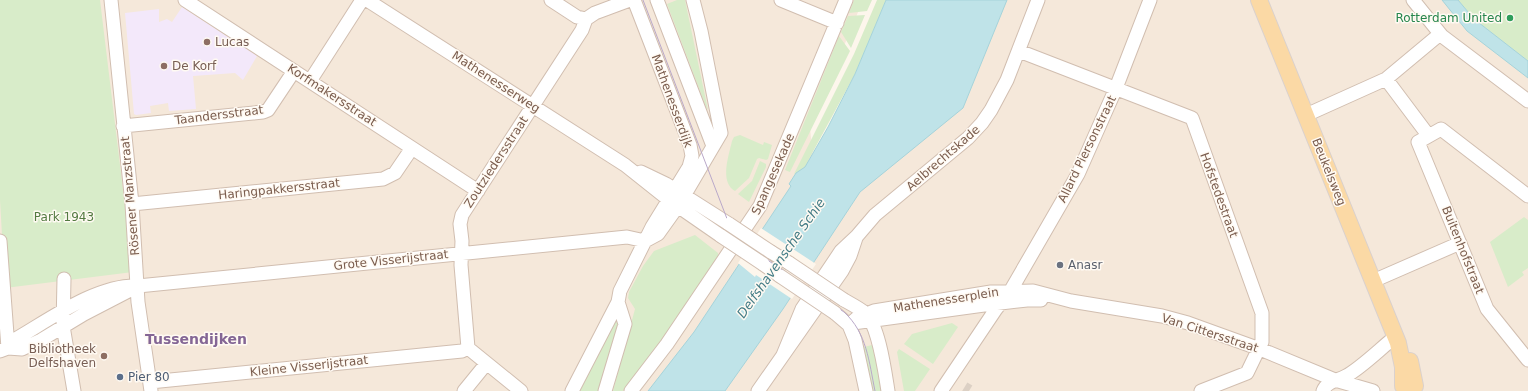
<svg xmlns="http://www.w3.org/2000/svg" width="1528" height="391" viewBox="0 0 1528 391" font-family="'DejaVu Sans',sans-serif">
<style>
.residential{fill:#f5e8da}
.education{fill:#f3e8fa}
.green{fill:#d8ecc9}
.water{fill:#bfe3e8;stroke:#a5d3da}
.pier{fill:#fdf6ec}
.lines{fill:none;stroke-linecap:round;stroke-linejoin:round}
.minor-tunnel{stroke:#dcd0c4;stroke-width:13;stroke-dasharray:13 6;stroke-linecap:butt}
.minor-casing{stroke:#d1beb0;stroke-width:15}
.major-casing{stroke:#dad1cd;stroke-width:18}
.minor{stroke:#fff;stroke-width:13}
.major{stroke:#fbd9a5;stroke-width:16}
.tram{stroke:#b9a8c9;stroke-width:1}
.minor-bridge-casing{stroke:#d1beb0;stroke-width:15;stroke-linecap:butt}
.minor-bridge{stroke:#fff;stroke-width:13}
.leisure-dot{fill:#2e9e5b;stroke:#fffaf3;stroke-width:1.5}
.education-dot{fill:#8d6e63;stroke:#fffaf3;stroke-width:1.5}
.worship-dot{fill:#6b7280;stroke:#fffaf3;stroke-width:1.5}
.service-dot{fill:#5c6f8a;stroke:#fffaf3;stroke-width:1.5}
.labels{text-anchor:middle;dominant-baseline:central;stroke-width:3;stroke-linejoin:round;paint-order:stroke}
.leisure-label{font-size:12px;fill:#27864d;stroke:#fffaf3;text-anchor:end}
.education-label{font-size:12px;fill:#785e54;stroke:#fffaf3;text-anchor:start}
.street-label{font-size:12px;fill:#7a5c4d;stroke:#fffaf3}
.park-label{font-size:12px;fill:#537a41;stroke:#fffaf3}
.worship-label{font-size:12px;fill:#5b616d;stroke:#fffaf3;text-anchor:start}
.service-label{font-size:12px;fill:#4e5e75;stroke:#fffaf3;text-anchor:start}
.water-label{font-size:13px;font-style:italic;fill:#437c86;stroke:#fffaf3}
.quarter-label{font-size:14px;font-weight:bold;fill:#846695;stroke:#fffaf3}
</style>
<rect width="100%" height="100%" fill="#fdf6ec"/>
<!-- residential -->
<path class="residential" d="M 0,0 L 863,0 L 810,128 L 813,158 L 661,391 L 0,391 Z
M 1001,0 L 1466,0 L 1528,50 L 1528,391 L 715,391 L 848,196 Z"/>
<!-- education -->
<path class="education" d="M 182,7 L 257,56 L 243,80 L 235,73 L 193,76 L 196,109 L 169,111 L 168,103 L 150,106 L 151,113 L 136,115 L 134,114 L 125,13 L 159,9 L 159,22 L 167,19 L 172,22 Z"/>
<!-- green -->
<path class="green" d="M 0,0 L 100,0 L 133,272 L 5,288 L 0,200 Z
M 677,0 L 685,0 L 708,110 L 706,107 L 667,4 Z
M 854,0 L 872,0 L 867,11 L 849,13 Z
M 877,0 L 886,0 L 855,74 L 809,159 L 805,167 L 794,174 L 854,54 Z
M 1458,0 L 1528,0 L 1528,61 L 1474,19 Z
M 865,15 L 851,48 L 841,32 L 848,16 Z
M 839,36 L 850,51 L 790,172 L 785,170 Z
M 740,135 L 763,145 L 764,142 L 772,145 L 768,159 L 766,160 L 759,158 L 757,159 L 749,178 L 735,191 C 719,182 729,155 732,141 L 734,137 Z
M 760,161 L 766,164 L 766,167 L 749,202 L 738,194 L 752,181 Z
M 1524,217 L 1528,220 L 1528,268 L 1522,272 L 1524,275 L 1508,287 L 1490,242 Z
M 695,235 L 718,253 L 718,258 L 666,337 L 625,388 L 623,391 L 613,391 L 635,309 L 628,298 L 629,292 L 643,266 L 654,251 Z
M 614,318 L 621,321 L 601,391 L 579,391 Z
M 952,323 L 958,327 L 933,364 L 904,344 L 912,334 Z
M 876,344 L 886,391 L 869,391 L 860,348 Z
M 899,349 L 930,369 L 915,391 L 904,391 L 897,352 Z"/>
<!-- water -->
<path class="water" d="M 886,0 L 1007,0 L 963,108 L 860,192 L 783,309 L 725,391 L 648,391 L 694,332 L 791,186 L 789,184 L 796,173 L 805,167 L 828,127 L 855,74 Z
M 1442,0 L 1458,0 L 1474,19 L 1528,61 L 1528,78 L 1467,31 Z"/>
<!-- pier -->
<path class="pier" d="M 761,228 L 816,264 L 792,299 L 756,275 L 755,277 L 738,263 Z"/>
<g class="lines">
<!-- minor-tunnel -->
<path class="minor-tunnel" d="M 964,388 L 969,391"/>
<defs>
<path id="minor" d="M 111,0 L 132,204 L 138,302 L 151,391
M 185,0 L 478,191
M 367,0 L 625,165 L 669,200 L 721,236
M 551,0 L 577,17 L 586,19
M 657,0 L 713,146
M 781,0 L 837,23
M 1413,0 L 1442,36 L 1528,101
M 586,19 L 595,13 L 630,0
M 1019,51 L 1192,118 L 1262,313 L 1262,342 L 1247,373 L 1201,391
M 1386,79 L 1428,135
M 310,81 L 362,0
M 1306,115 L 1386,79 L 1440,34
M 123,126 L 263,112 L 268,110 L 294,71
M 641,172 L 666,184 L 729,224
M 1528,196 L 1441,129 L 1418,142 L 1487,309 L 1528,360
M 132,204 L 383,179 L 395,173 L 412,148
M 0,241 L 8,348
M 645,241 L 658,234 L 678,206 L 721,133 L 701,31 L 693,0
M 771,252 L 789,263
M 763,264 L 780,276
M 64,279 L 63,326 L 74,391
M 1373,281 L 1460,243
M 138,286 L 627,237 L 645,241
M 844,300 C 851,304 859,308 865,313 C 879,325 885,373 888,391
M 835,313 L 849,325 L 855,340 L 866,391
M 853,323 L 984,305 L 1027,300 L 1041,300
M 849,325 L 857,318 L 874,311 L 991,292 L 1033,291 L 1071,301 L 1162,316 L 1188,323 L 1260,349 L 1335,380 L 1373,391
M 0,351 L 8,348 L 22,349 L 41,340 L 84,314 L 138,286 C 97,284 49,320 14,340 L 8,348
M 783,355 L 802,309 L 841,251 L 857,236 L 875,215 L 968,138 L 982,123 L 991,110 L 1007,80 L 1038,0
M 150,382 L 462,351 L 468,348
M 464,391 L 486,364
M 521,391 L 468,348 L 461,265 L 462,241 L 460,224 L 462,215 L 582,30 L 586,19
M 572,391 L 618,302 L 620,291 L 652,227 L 689,167 L 692,156 L 690,145 L 634,0
M 605,391 L 625,324 L 618,302
M 631,391 L 667,344 L 760,206 L 846,0
M 758,391 L 842,271 L 850,256 L 856,238
M 941,391 L 996,309 L 1011,290 L 1078,174 L 1116,88 L 1150,0
M 1323,391 C 1327,381 1337,381 1346,376 C 1361,368 1381,348 1395,337"/>
<path id="major" d="M 1259,0 L 1398,343 L 1403,367 L 1403,386
M 1410,361 L 1415,386"/>
</defs>
<!-- minor casing -->
<use href="#minor" class="minor-casing"/>
<!-- major casing -->
<use href="#major" class="major-casing"/>
<!-- minor -->
<use href="#minor" class="minor"/>
<!-- major -->
<use href="#major" class="major"/>
<!-- tram -->
<path class="tram" d="M 643,0 L 729,224 L 741,242 L 844,312 C 867,333 869,362 875,391"/>
<defs>
<path id="minor-bridge" d="M 729,224 L 771,252
M 721,236 L 763,264
M 789,263 L 844,300
M 780,276 L 835,313"/>
</defs>
<!-- minor-bridge casing -->
<use href="#minor-bridge" class="minor-bridge-casing"/>
<!-- minor-bridge -->
<use href="#minor-bridge" class="minor-bridge"/>
</g>
<!-- markers -->
<circle class="leisure-dot" cx="1510" cy="18" r="4"/>
<g class="education-dot">
<circle cx="207" cy="42" r="4"/>
<circle cx="164" cy="66" r="4"/>
<circle cx="104" cy="356" r="4"/>
</g>
<circle class="worship-dot" cx="1060" cy="265" r="4"/>
<circle class="service-dot" cx="120" cy="377" r="4"/>
<g class="labels">
<!-- leisure labels -->
<g class="leisure-label">
<text x="1502" y="18">Rotterdam United</text>
</g>
<!-- education labels -->
<g class="education-label">
<text x="215" y="42">Lucas</text>
<text x="172" y="66">De Korf</text>
<text x="96" y="349" text-anchor="end">Bibliotheek<tspan x="96" dy="14">Delfshaven</tspan></text>
</g>
<!-- street labels -->
<g class="street-label">
<text transform="translate(496 82) rotate(33)">Mathenesserweg</text>
<text transform="translate(332 95) rotate(33)">Korfmakersstraat</text>
<text transform="translate(672 101) rotate(70)">Mathenesserdijk</text>
<text transform="translate(219 115) rotate(-7)">Taandersstraat</text>
<text transform="translate(1087 149) rotate(-64)">Allard Piersonstraat</text>
<text transform="translate(943 158) rotate(-41)">Aelbrechtskade</text>
<text transform="translate(496 162) rotate(-57)">Zoutziedersstraat</text>
<text transform="translate(1329 172) rotate(68)">Beukelsweg</text>
<text transform="translate(773 174) rotate(-66)">Spangesekade</text>
<text transform="translate(279 189) rotate(-6)">Haringpakkersstraat</text>
<text transform="translate(1219 195) rotate(70)">Hofstedestraat</text>
<text transform="translate(130 196) rotate(-95)">Rösener Manzstraat</text>
<text transform="translate(1463 250) rotate(68)">Buitenhofstraat</text>
<text transform="translate(391 260) rotate(-6)">Grote Visserijstraat</text>
<text transform="translate(946 300) rotate(-9)">Mathenesserplein</text>
<text transform="translate(1210 333) rotate(18)">Van Cittersstraat</text>
<text transform="translate(309 366) rotate(-6)">Kleine Visserijstraat</text>
</g>
<!-- park labels -->
<g class="park-label">
<text x="64" y="217">Park 1943</text>
</g>
<!-- worship labels -->
<g class="worship-label">
<text x="1068" y="265">Anasr</text>
</g>
<!-- service labels -->
<g class="service-label">
<text x="128" y="377">Pier 80</text>
</g>
<!-- water labels -->
<g class="water-label">
<text transform="translate(781 258) rotate(-55)">Delfshavensche Schie</text>
</g>
<!-- quarter labels -->
<g class="quarter-label">
<text x="196" y="339">Tussendijken</text>
</g>
</g>
</svg>
